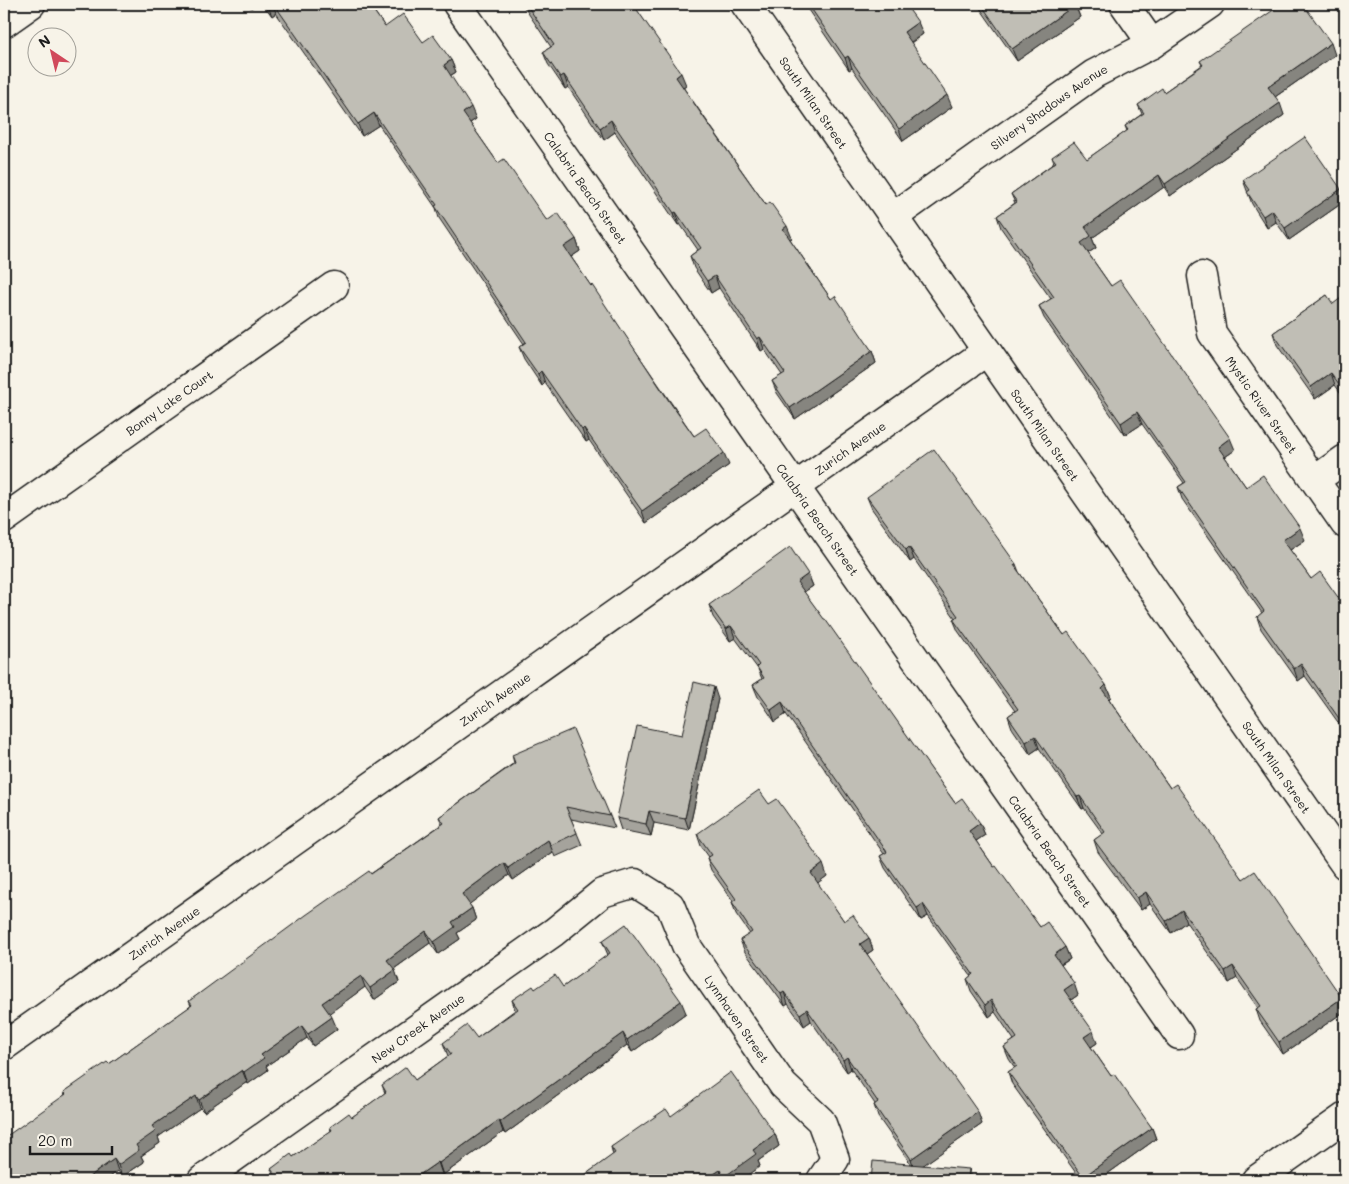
<svg xmlns="http://www.w3.org/2000/svg" width="1349" height="1184" viewBox="0 0 1349 1184" font-family="Mali,sans-serif">
<style>
.lines{fill:none;stroke-linecap:round;stroke-linejoin:round}
.minor-casing{stroke:#1c1c1c;stroke-width:31}
.minor{stroke:#f7f3e8;stroke-width:28}
.wall{fill:#a5a39c;stroke:#1c1c1c}
.shaded-wall{fill:#86857f;stroke:#1c1c1c}
.building{fill:#c0beb5;stroke:#1c1c1c}
.labels{text-anchor:middle;dominant-baseline:central;stroke-width:4.5;stroke-linejoin:round;paint-order:stroke}
.street-label{font-size:12px;fill:#1c1c1c;stroke:#f7f3e8}
</style>
<rect width="100%" height="100%" fill="#f7f3e8"/>
<filter id="ink" filterUnits="userSpaceOnUse"><feTurbulence type="fractalNoise" baseFrequency=".02" numOctaves="2"/><feDisplacementMap in="SourceGraphic" scale="10" xChannelSelector="R" yChannelSelector="G"/><feConvolveMatrix kernelMatrix="1 2 1 2 8 2 1 2 1" color-interpolation-filters="sRGB"/></filter>
<g filter="url(#ink)">
<g class="lines">
<defs>
<g id="minor">
<path id="s1" d="M 457,4 L 1179,1035"/>
<path id="s2" d="M 745,4 L 1345,865"/>
<path d="M 1124,4 L 1152,44"/>
<path d="M 4,23 L 31,4"/>
<path id="s3" d="M 893,217 L 1094,74 L 1152,44 L 1210,4"/>
<path id="s4" d="M 1202,276 L 1212,333 L 1345,524"/>
<path d="M 1315,480 L 1345,459"/>
<path id="s5" d="M 4,519 L 334,286"/>
<path id="s6" d="M 4,1046 L 987,351"/>
<path id="s7" d="M 202,1180 L 554,932 L 602,893 L 635,883 L 670,905 L 686,945 L 783,1085 L 821,1121 L 835,1159 L 821,1180"/>
<path d="M 1256,1180 L 1345,1117"/>
</g>
</defs>
<!-- minor casing -->
<use href="#minor" class="minor-casing"/>
<!-- minor -->
<use href="#minor" class="minor"/>
</g>
<!-- wall -->
<path class="wall" d="M 263,4 L 369,4 L 385,27 L 423,42 L 451,60 L 456,72 L 450,76 L 476,119 L 470,123 L 498,163 L 547,221 L 576,239 L 580,251 L 571,257 L 694,436 L 729,465 L 646,523 L 589,440 L 586,442 L 545,383 L 542,386 L 524,359 L 519,347 L 524,344 L 439,218 L 436,208 L 379,125 L 362,136 L 276,13 L 272,16 Z
M 522,4 L 633,4 L 686,85 L 683,87 L 766,205 L 792,238 L 790,239 L 831,299 L 872,351 L 876,363 L 795,419 L 777,393 L 772,381 L 782,375 L 764,349 L 761,351 L 719,288 L 711,293 L 694,268 L 690,256 L 698,250 L 680,224 L 678,225 L 615,132 L 604,140 L 568,87 L 565,89 L 548,64 L 543,52 L 551,47 Z
M 804,4 L 905,4 L 923,34 L 911,43 L 952,107 L 903,141 L 852,68 L 849,70 Z
M 977,4 L 1075,4 L 1080,17 L 1017,61 Z
M 1335,55 L 1275,97 L 1284,115 L 1170,196 L 1164,187 L 1092,238 L 1096,248 L 1088,253 L 1111,286 L 1235,450 L 1225,457 L 1246,487 L 1305,540 L 1290,550 L 1311,579 L 1345,607 L 1345,732 L 1305,676 L 1298,681 L 1261,629 L 1257,617 L 1262,613 L 1182,499 L 1178,487 L 1184,483 L 1142,424 L 1125,435 L 1044,318 L 1039,306 L 1051,299 L 1001,228 L 997,216 L 1015,203 L 1011,194 L 1054,163 L 1052,157 L 1087,159 L 1127,131 L 1125,126 L 1142,114 L 1138,105 L 1164,92 L 1202,65 L 1200,61 Z
M 1243,180 L 1345,201 L 1289,240 L 1276,222 L 1267,228 L 1252,204 Z
M 1327,295 L 1343,396 L 1335,385 L 1315,399 L 1277,345 L 1273,333 Z
M 867,497 L 1016,564 L 1019,572 L 1064,635 L 1106,685 L 1111,697 L 1109,699 L 1170,788 L 1243,879 L 1342,998 L 1345,1008 L 1345,1011 L 1283,1054 L 1260,1021 L 1256,1009 L 1258,1008 L 1237,978 L 1229,983 L 1186,922 L 1171,933 L 1150,904 L 1141,910 L 1098,852 L 1094,840 L 1103,834 L 1084,808 L 1082,809 L 1039,748 L 1030,754 L 1012,728 L 1008,716 L 1015,711 L 958,631 L 953,619 L 955,618 L 914,559 L 910,562 L 872,509 Z
M 808,574 L 813,586 L 804,592 L 955,803 L 980,823 L 985,835 L 976,841 L 994,867 L 1040,927 L 1065,947 L 1070,959 L 1061,965 L 1078,995 L 1071,1000 L 1097,1043 L 1091,1047 L 1111,1076 L 1152,1128 L 1156,1139 L 1099,1180 L 1081,1180 L 1012,1084 L 1008,1072 L 1015,1068 L 1009,1059 L 1004,1047 L 1014,1040 L 995,1012 L 989,1017 L 971,991 L 967,979 L 971,976 L 928,916 L 921,920 L 885,868 L 880,856 L 884,854 L 786,714 L 775,722 L 758,697 L 753,685 L 762,679 L 758,669 L 735,638 L 730,641 L 713,617 L 709,605 Z
M 718,699 L 689,830 L 654,823 L 651,836 L 621,830 L 617,818 L 682,735 Z
M 512,755 L 610,816 L 615,828 L 571,819 L 582,845 L 555,857 L 553,852 L 513,880 L 509,875 L 469,904 L 472,908 L 476,920 L 457,933 L 460,939 L 438,954 L 430,943 L 394,969 L 399,982 L 374,1000 L 365,987 L 329,1013 L 337,1029 L 313,1046 L 307,1038 L 266,1066 L 268,1070 L 248,1084 L 247,1082 L 204,1112 L 200,1108 L 158,1137 L 160,1143 L 141,1156 L 144,1162 L 122,1177 L 118,1171 L 106,1180 L 4,1180 L 65,1094 L 64,1092 L 109,1064 L 191,1006 L 189,1001 L 442,824 L 439,817 L 514,763 Z
M 769,804 L 827,876 L 817,883 L 844,921 L 869,938 L 873,950 L 867,954 L 982,1124 L 923,1165 L 911,1164 L 878,1117 L 874,1105 L 875,1104 L 851,1069 L 847,1072 L 811,1021 L 804,1026 L 788,1004 L 785,1006 L 745,952 L 740,940 L 750,934 L 736,914 L 732,902 L 733,901 L 711,870 L 707,858 L 709,857 L 701,846 L 697,834 Z
M 602,941 L 686,1013 L 632,1052 L 627,1045 L 505,1134 L 503,1132 L 443,1175 L 442,1174 L 275,1179 L 271,1169 L 293,1157 L 331,1131 L 330,1127 L 352,1117 L 385,1093 L 382,1085 L 415,1080 L 448,1056 L 443,1043 L 477,1038 L 515,1010 L 512,1000 L 535,989 L 563,987 L 608,955 Z
M 671,1116 L 775,1134 L 779,1146 L 758,1161 L 760,1166 L 741,1180 L 578,1180 L 613,1155 L 611,1147 Z"/>
<!-- shaded-wall -->
<path class="shaded-wall" d="M 249,4 L 257,4 L 251,8 Z
M 267,4 L 273,4 L 276,13 L 272,16 Z
M 1075,5 L 1080,17 L 1017,61 L 1012,49 Z
M 918,22 L 923,34 L 908,44 L 904,32 Z
M 1331,43 L 1335,55 L 1272,99 L 1268,87 Z
M 848,56 L 852,68 L 849,70 L 845,58 Z
M 451,60 L 456,72 L 448,77 L 444,65 Z
M 681,73 L 686,85 L 680,89 L 676,77 Z
M 564,75 L 568,87 L 565,89 L 560,77 Z
M 947,95 L 952,107 L 903,141 L 899,129 Z
M 1280,103 L 1284,115 L 1170,196 L 1165,184 Z
M 471,107 L 476,119 L 467,125 L 463,113 Z
M 374,113 L 379,125 L 362,136 L 358,124 Z
M 611,120 L 615,132 L 604,140 L 600,128 Z
M 1159,175 L 1164,187 L 1092,238 L 1096,248 L 1085,255 L 1081,243 L 1085,227 Z
M 1341,189 L 1345,201 L 1289,240 L 1285,228 Z
M 1272,210 L 1276,222 L 1267,228 L 1263,216 Z
M 676,212 L 680,224 L 678,225 L 674,213 Z
M 787,226 L 792,238 L 787,241 L 783,229 Z
M 576,239 L 580,251 L 568,259 L 564,247 Z
M 715,276 L 719,288 L 711,293 L 707,281 Z
M 760,337 L 764,349 L 761,351 L 757,339 Z
M 872,351 L 876,363 L 795,419 L 790,408 Z
M 541,371 L 545,383 L 542,386 L 538,374 Z
M 1331,373 L 1335,385 L 1315,399 L 1311,387 Z
M 1345,380 L 1345,395 L 1343,396 L 1339,384 Z
M 1137,412 L 1142,424 L 1125,435 L 1121,423 Z
M 584,428 L 589,440 L 586,442 L 582,430 Z
M 1230,438 L 1235,450 L 1222,459 L 1218,447 Z
M 724,453 L 729,465 L 646,523 L 642,511 Z
M 1300,528 L 1305,540 L 1287,552 L 1283,540 Z
M 909,547 L 914,559 L 910,562 L 906,550 Z
M 808,574 L 813,586 L 801,594 L 797,582 Z
M 731,626 L 735,638 L 730,641 L 726,629 Z
M 1301,664 L 1305,676 L 1298,681 L 1294,669 Z
M 1106,685 L 1111,697 L 1106,700 L 1102,689 Z
M 714,687 L 718,699 L 689,830 L 685,818 Z
M 782,702 L 786,714 L 775,722 L 771,710 Z
M 1035,736 L 1039,748 L 1030,754 L 1026,742 Z
M 1080,796 L 1084,808 L 1082,809 L 1077,797 Z
M 649,811 L 654,823 L 651,836 L 646,824 Z
M 980,823 L 985,835 L 973,843 L 969,831 Z
M 548,840 L 553,852 L 513,880 L 508,868 Z
M 504,863 L 509,875 L 467,906 L 462,894 Z
M 823,864 L 827,876 L 815,885 L 811,873 Z
M 1146,892 L 1150,904 L 1141,910 L 1137,898 Z
M 923,904 L 928,916 L 921,920 L 917,908 Z
M 472,908 L 476,920 L 457,933 L 460,939 L 438,954 L 434,942 L 452,922 Z
M 1182,910 L 1186,922 L 1171,933 L 1166,921 Z
M 426,931 L 430,943 L 391,971 L 387,960 Z
M 869,938 L 873,950 L 864,956 L 860,944 Z
M 1065,947 L 1070,959 L 1058,966 L 1054,955 Z
M 1233,966 L 1237,978 L 1229,983 L 1225,971 Z
M 395,970 L 399,982 L 374,1000 L 370,988 Z
M 361,976 L 365,987 L 327,1015 L 322,1003 Z
M 1074,983 L 1078,995 L 1068,1002 L 1064,990 Z
M 784,992 L 788,1004 L 785,1006 L 781,994 Z
M 1342,998 L 1345,1008 L 1345,1011 L 1283,1054 L 1279,1042 Z
M 991,1000 L 995,1012 L 989,1017 L 985,1005 Z
M 681,1001 L 686,1013 L 632,1052 L 627,1040 Z
M 807,1009 L 811,1021 L 804,1026 L 800,1014 Z
M 332,1017 L 337,1029 L 313,1046 L 308,1034 Z
M 302,1026 L 307,1038 L 266,1066 L 268,1070 L 248,1084 L 244,1072 L 261,1055 Z
M 1093,1031 L 1097,1043 L 1088,1049 L 1084,1037 Z
M 623,1033 L 627,1045 L 505,1134 L 500,1122 Z
M 847,1057 L 851,1069 L 847,1072 L 843,1060 Z
M 242,1070 L 247,1082 L 204,1112 L 199,1100 Z
M 196,1096 L 200,1108 L 158,1137 L 160,1143 L 141,1156 L 144,1162 L 122,1177 L 118,1165 L 152,1126 Z
M 978,1112 L 982,1124 L 915,1171 L 911,1159 Z
M 499,1120 L 503,1132 L 443,1175 L 439,1163 Z
M 1152,1128 L 1156,1139 L 1099,1180 L 1084,1180 L 1083,1177 Z
M 775,1134 L 779,1146 L 758,1161 L 760,1166 L 741,1180 L 726,1180 L 724,1177 L 753,1150 Z
M 114,1159 L 118,1171 L 106,1180 L 85,1180 Z
M 438,1162 L 442,1174 L 434,1180 L 412,1180 Z
M 969,1169 L 973,1180 L 968,1180 Z
M 720,1170 L 723,1180 L 705,1180 Z"/>
<!-- building -->
<path class="building" d="M 274,4 L 369,4 L 385,27 L 403,14 L 423,42 L 433,35 L 451,60 L 444,65 L 471,107 L 463,113 L 498,163 L 504,159 L 547,221 L 558,213 L 576,239 L 564,247 L 591,286 L 592,285 L 669,401 L 694,436 L 706,428 L 724,453 L 642,511 L 584,428 L 582,430 L 541,371 L 538,374 L 519,347 L 526,342 L 435,206 L 437,205 L 374,113 L 358,124 Z
M 526,4 L 633,4 L 681,73 L 676,77 L 702,115 L 766,205 L 770,202 L 787,226 L 783,229 L 831,299 L 835,296 L 872,351 L 790,408 L 772,381 L 785,373 L 760,337 L 757,339 L 715,276 L 707,281 L 690,256 L 701,248 L 676,212 L 674,213 L 611,120 L 600,128 L 564,75 L 560,77 L 543,52 L 554,45 Z
M 808,4 L 905,4 L 918,22 L 904,32 L 947,95 L 899,129 L 848,56 L 845,58 Z
M 981,4 L 1075,4 L 1075,5 L 1012,49 Z
M 1282,4 L 1303,4 L 1331,43 L 1268,87 L 1280,103 L 1165,184 L 1159,175 L 1085,227 L 1091,236 L 1081,243 L 1111,286 L 1120,280 L 1230,438 L 1218,447 L 1246,487 L 1263,475 L 1300,528 L 1283,540 L 1311,579 L 1320,572 L 1345,607 L 1345,727 L 1301,664 L 1294,669 L 1257,617 L 1264,611 L 1178,487 L 1186,482 L 1137,412 L 1121,423 L 1039,306 L 1054,297 L 997,216 L 1017,202 L 1011,194 L 1056,162 L 1052,157 L 1074,142 L 1087,159 L 1128,130 L 1125,126 L 1144,113 L 1138,105 L 1162,88 L 1164,92 L 1203,65 L 1200,61 Z
M 1305,137 L 1341,189 L 1285,228 L 1272,210 L 1263,216 L 1247,192 L 1250,190 L 1243,180 Z
M 1327,295 L 1333,304 L 1345,295 L 1345,380 L 1339,384 L 1331,373 L 1311,387 L 1273,333 Z
M 934,449 L 1016,564 L 1014,565 L 1064,635 L 1068,632 L 1106,685 L 1102,689 L 1170,788 L 1176,784 L 1243,879 L 1255,871 L 1342,998 L 1279,1042 L 1256,1009 L 1261,1006 L 1233,966 L 1225,971 L 1182,910 L 1166,921 L 1146,892 L 1137,898 L 1094,840 L 1105,832 L 1080,796 L 1077,797 L 1035,736 L 1026,742 L 1008,716 L 1018,709 L 953,619 L 958,616 L 909,547 L 906,550 L 867,497 Z
M 790,547 L 808,574 L 797,582 L 824,619 L 825,619 L 955,803 L 962,798 L 980,823 L 969,831 L 994,867 L 996,866 L 1040,927 L 1047,922 L 1065,947 L 1054,955 L 1074,983 L 1064,990 L 1093,1031 L 1084,1037 L 1111,1076 L 1114,1074 L 1152,1128 L 1083,1177 L 1008,1072 L 1017,1066 L 1004,1047 L 1017,1038 L 991,1000 L 985,1005 L 967,979 L 973,974 L 923,904 L 917,908 L 880,856 L 887,852 L 782,702 L 771,710 L 753,685 L 764,678 L 757,667 L 759,665 L 731,626 L 726,629 L 709,605 Z
M 694,682 L 714,687 L 685,818 L 649,811 L 646,824 L 617,818 L 637,726 L 682,735 Z
M 573,729 L 610,816 L 566,807 L 577,833 L 551,845 L 548,840 L 508,868 L 504,863 L 462,894 L 472,908 L 452,922 L 455,927 L 434,942 L 426,931 L 387,960 L 395,970 L 370,988 L 361,976 L 322,1003 L 332,1017 L 308,1034 L 302,1026 L 261,1055 L 264,1058 L 244,1072 L 242,1070 L 199,1100 L 196,1096 L 152,1126 L 156,1131 L 136,1145 L 139,1150 L 118,1165 L 114,1159 L 85,1180 L 4,1180 L 4,1138 L 66,1094 L 64,1092 L 107,1062 L 109,1064 L 192,1005 L 189,1001 L 306,915 L 369,871 L 371,874 L 444,823 L 439,817 L 515,763 L 512,755 Z
M 759,790 L 769,804 L 777,799 L 823,864 L 811,873 L 844,921 L 853,915 L 869,938 L 860,944 L 978,1112 L 911,1159 L 874,1105 L 878,1102 L 847,1057 L 843,1060 L 807,1009 L 800,1014 L 784,992 L 781,994 L 740,940 L 752,932 L 732,902 L 736,899 L 707,858 L 712,855 L 697,834 Z
M 626,924 L 681,1001 L 627,1040 L 623,1033 L 500,1122 L 499,1120 L 439,1163 L 438,1162 L 412,1180 L 274,1180 L 278,1178 L 271,1169 L 291,1154 L 293,1157 L 332,1130 L 330,1127 L 349,1113 L 352,1117 L 386,1092 L 382,1085 L 406,1067 L 415,1080 L 451,1054 L 443,1043 L 467,1025 L 477,1038 L 518,1009 L 512,1000 L 533,986 L 535,989 L 555,975 L 563,987 L 610,953 L 602,941 Z
M 731,1072 L 775,1134 L 753,1150 L 756,1154 L 724,1177 L 720,1170 L 705,1180 L 578,1180 L 615,1153 L 611,1147 L 666,1109 L 671,1116 Z
M 873,1161 L 969,1169 L 968,1180 L 871,1180 Z"/>
</g>
<g class="labels">
<!-- street labels -->
<g class="street-label">
<text stroke="none"><textPath href="#s2" startOffset="120">South Milan Street</textPath></text>
<text stroke="none"><textPath href="#s3" startOffset="191">Silvery Shadows Avenue</textPath></text>
<text stroke="none"><textPath href="#s1" startOffset="224">Calabria Beach Street</textPath></text>
<text stroke="none"><textPath href="#s5" startOffset="202">Bonny Lake Court</textPath></text>
<text stroke="none"><textPath href="#s4" startOffset="145">Mystic River Street</textPath></text>
<text stroke="none"><textPath href="#s2" startOffset="525">South Milan Street</textPath></text>
<text stroke="none"><textPath href="#s6" startOffset="1036">Zurich Avenue</textPath></text>
<text stroke="none"><textPath href="#s1" startOffset="629">Calabria Beach Street</textPath></text>
<text stroke="none"><textPath href="#s6" startOffset="601">Zurich Avenue</textPath></text>
<text stroke="none"><textPath href="#s2" startOffset="930">South Milan Street</textPath></text>
<text stroke="none"><textPath href="#s1" startOffset="1034">Calabria Beach Street</textPath></text>
<text stroke="none"><textPath href="#s6" startOffset="196">Zurich Avenue</textPath></text>
<text stroke="none"><textPath href="#s7" startOffset="701">Lynnhaven Street</textPath></text>
<text stroke="none"><textPath href="#s7" startOffset="264">New Creek Avenue</textPath></text>
</g>
</g>
<!-- margin -->
<rect width="1349" height="1184" fill="none" stroke="#f7f3e8" stroke-width="20"/>
<rect x="10" y="10" width="1329" height="1164" fill="none" stroke="#1c1c1c" stroke-width="2" filter="url(#ink)"/>
<!-- north arrow -->
<g transform="translate(52 52) rotate(325)"><circle r="24" fill="#f7f3e8" stroke="#9f9d96"/>
<path d="M0-4L9 19L0 12L-9 19Z" fill="#d1495b"/>
<text y="-8" font-size="14" font-weight="bold" text-anchor="middle" fill="#1c1c1c">N</text>
</g>
<!-- scale -->
<path d="M30 1146v8h82v-8" fill="none" stroke="#1c1c1c" stroke-width="2.5"/>
<text x="38" y="1146" font-size="15" fill="#1c1c1c" stroke="#f7f3e8" stroke-width="4" paint-order="stroke">20 m</text>
</svg>
